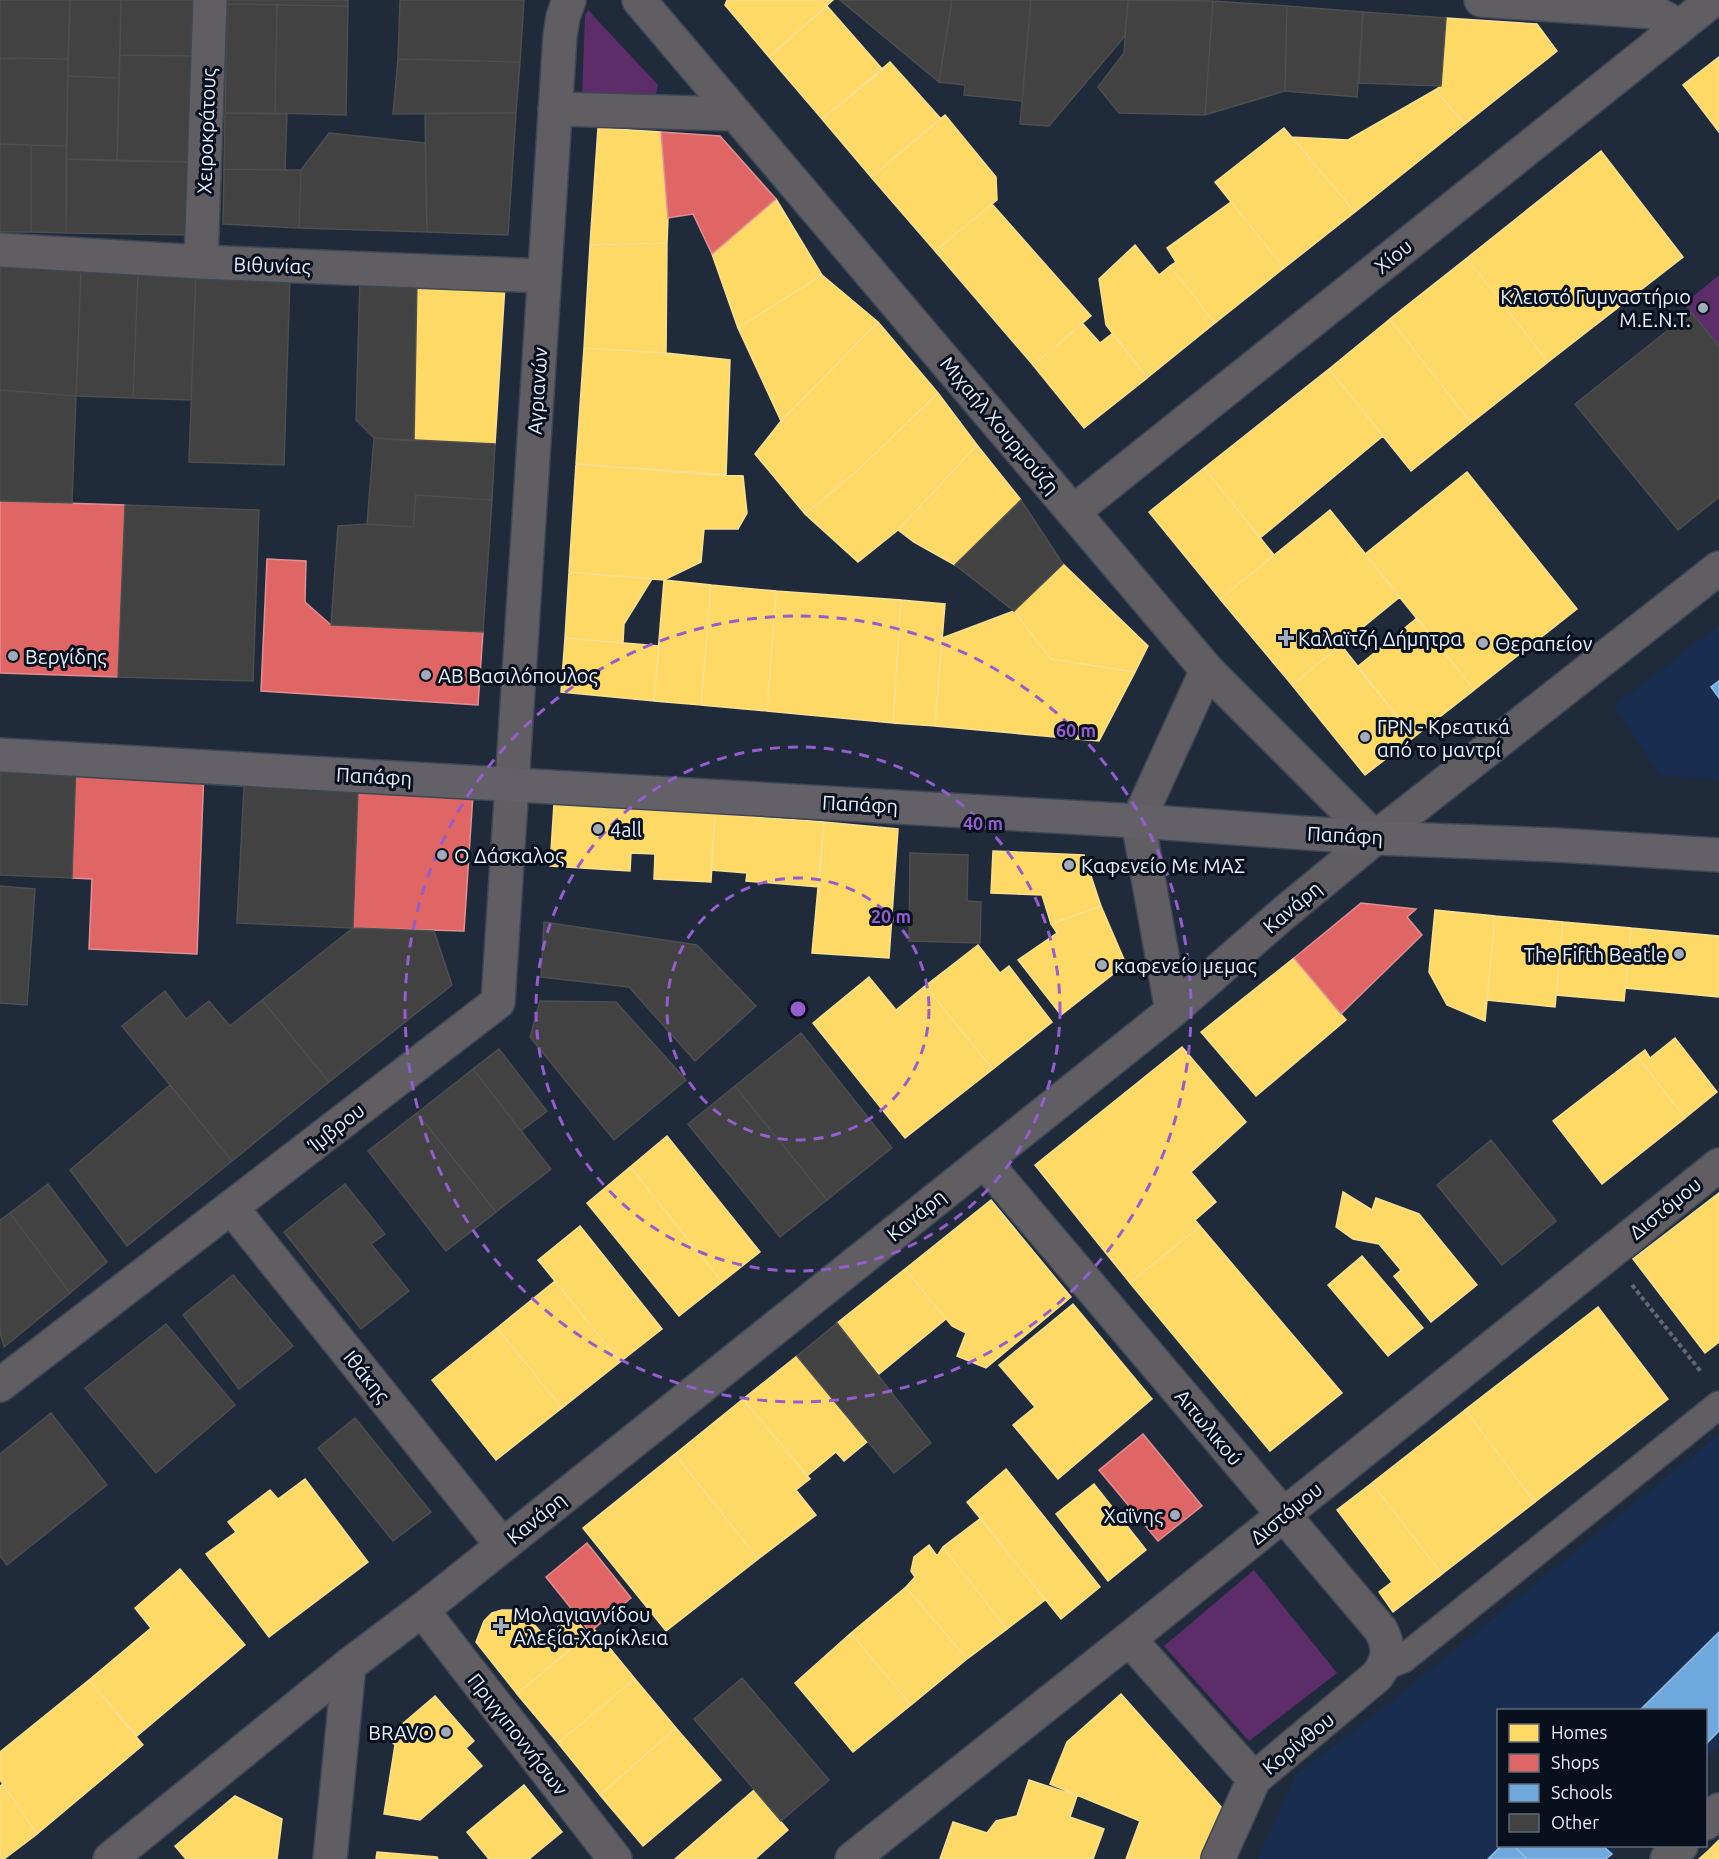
<svg xmlns="http://www.w3.org/2000/svg" width="1719" height="1859" viewBox="0 0 1719 1859" font-family="Ubuntu,sans-serif">
<style>
.built{fill:#192d50}
.green{fill:#5c2d68}
.homes{fill:#ffd966;stroke:#f8e093;stroke-width:1.5}
.shops{fill:#e06666;stroke:#e28f93;stroke-width:1.5}
.schools{fill:#6fa8dc;stroke:#93bee6;stroke-width:1.5}
.building{fill:#414241;stroke:#4d4e4e;stroke-width:1.5}
.lines{fill:none;stroke-linecap:round;stroke-linejoin:round}
.pedestrian-casing{stroke:#3e4754;stroke-width:30}
.minor-casing{stroke:#3e4754;stroke-width:36}
.tertiary-casing{stroke:#3e4754;stroke-width:36}
.secondary-casing{stroke:#3e4754;stroke-width:36}
.path{stroke:#68676d;stroke-width:4;stroke-dasharray:4.5 3;stroke-linecap:butt}
.pedestrian{stroke:#605e63;stroke-width:27}
.minor{stroke:#605e63;stroke-width:33}
.tertiary{stroke:#605e63;stroke-width:33}
.secondary{stroke:#636167;stroke-width:33}
.ring{fill:none;stroke:#965dce;stroke-width:3;stroke-dasharray:10 8}
.poi-dot{fill:#a2abb9;stroke:#08101e;stroke-width:2}
.labels{text-anchor:middle;dominant-baseline:central;stroke-width:6;stroke-linejoin:round;paint-order:stroke}
.street-label{font-size:20px;fill:#e8f0fd;stroke:#08101e}
.poi-label{font-size:20px;fill:#e8f0fd;stroke:#08101e;text-anchor:start}
.centre{fill:#965dce;stroke:#08101e;stroke-width:3}
.ring-label{font-size:18px;text-anchor:middle;font-weight:bold;fill:#965dce;stroke:#08101e;stroke-width:6;stroke-linejoin:round;paint-order:stroke}
</style>
<rect width="100%" height="100%" fill="#1f2a3b"/>
<!-- built -->
<path class="built" d="M 1719,625 L 1719,780 L 1661,776 L 1614,706 Z
M 1719,1434 L 1719,1746 L 1706,1760 L 1706,1710 L 1498,1710 L 1498,1846 L 1621,1846 L 1607,1859 L 1257,1859 L 1296,1775 L 1394,1699 Z"/>
<!-- green -->
<path class="green" d="M 588,10 L 658,85 L 656,94 L 651,100 L 582,97 L 585,15 Z
M 1719,275 L 1719,346 L 1684,304 Z
M 1254,1570 L 1337,1673 L 1249,1741 L 1164,1646 Z"/>
<!-- homes -->
<path class="homes" d="M 727,0 L 833,0 L 769,57 L 725,5 Z
M 827,6 L 883,70 L 822,119 L 769,57 Z
M 1446,18 L 1537,24 L 1557,51 L 1465,124 L 1435,90 L 1441,86 Z
M 1719,57 L 1719,132 L 1683,85 Z
M 890,62 L 941,119 L 871,177 L 822,119 Z
M 1435,90 L 1465,124 L 1355,212 L 1292,137 L 1348,140 Z
M 945,115 L 996,177 L 997,200 L 935,251 L 871,177 Z
M 598,128 L 661,132 L 668,218 L 667,243 L 590,245 Z
M 1284,128 L 1355,212 L 1284,268 L 1215,182 Z
M 1601,151 L 1683,257 L 1548,362 L 1467,258 Z
M 776,199 L 822,275 L 738,328 L 712,254 Z
M 1231,202 L 1284,268 L 1215,323 L 1170,266 L 1176,262 L 1167,248 Z
M 992,204 L 1091,316 L 1033,365 L 935,251 Z
M 667,243 L 666,353 L 584,348 L 590,245 Z
M 1135,245 L 1159,275 L 1170,266 L 1215,323 L 1147,378 L 1106,325 L 1099,279 Z
M 1467,258 L 1548,362 L 1471,423 L 1390,319 Z
M 822,275 L 878,322 L 781,421 L 738,328 Z
M 417,280 L 505,285 L 495,444 L 414,441 Z
M 1390,319 L 1471,423 L 1411,471 L 1329,369 Z
M 878,322 L 938,393 L 856,472 L 805,514 L 755,454 L 781,421 Z
M 1083,324 L 1100,343 L 1113,333 L 1147,378 L 1084,428 L 1033,365 Z
M 584,348 L 666,353 L 730,360 L 726,476 L 576,464 Z
M 1329,369 L 1383,436 L 1260,538 L 1204,468 Z
M 938,393 L 977,445 L 898,530 L 858,562 L 805,514 L 856,472 Z
M 977,445 L 1021,500 L 955,565 L 914,542 L 898,530 Z
M 576,464 L 743,476 L 747,513 L 738,529 L 704,529 L 701,562 L 664,580 L 569,572 Z
M 1204,468 L 1274,555 L 1220,599 L 1149,512 Z
M 1467,472 L 1577,609 L 1474,690 L 1365,554 Z
M 1330,510 L 1400,597 L 1292,685 L 1220,599 Z
M 1063,564 L 1148,646 L 1135,672 L 1051,659 L 1014,611 Z
M 569,572 L 652,579 L 624,624 L 623,643 L 565,638 Z
M 664,580 L 711,585 L 701,705 L 654,701 Z
M 711,585 L 776,591 L 767,711 L 701,705 Z
M 776,591 L 901,600 L 893,723 L 767,711 Z
M 901,600 L 945,604 L 935,726 L 893,723 Z
M 1014,611 L 1051,659 L 1135,672 L 1099,741 L 935,726 L 942,638 Z
M 1417,618 L 1474,690 L 1414,737 L 1357,667 Z
M 565,638 L 659,646 L 654,701 L 561,692 Z
M 1341,645 L 1414,737 L 1365,775 L 1292,685 Z
M 554,804 L 715,814 L 711,882 L 654,879 L 655,854 L 631,853 L 630,871 L 550,866 Z
M 715,814 L 824,822 L 819,887 L 746,881 L 747,873 L 711,870 Z
M 824,822 L 898,829 L 889,958 L 812,953 Z
M 993,851 L 1084,855 L 1101,906 L 1051,924 L 1042,895 L 991,893 Z
M 1101,906 L 1126,964 L 1061,1015 L 1018,960 L 1057,933 L 1051,924 Z
M 1435,910 L 1495,916 L 1485,1021 L 1447,1005 L 1429,972 Z
M 1495,916 L 1563,922 L 1555,1007 L 1487,1000 Z
M 1563,922 L 1631,928 L 1624,1001 L 1556,995 Z
M 1631,928 L 1719,936 L 1719,997 L 1625,988 Z
M 978,945 L 1000,973 L 1009,966 L 1052,1022 L 993,1069 L 925,986 Z
M 1294,958 L 1346,1020 L 1256,1096 L 1201,1032 Z
M 869,977 L 896,1010 L 925,986 L 993,1069 L 905,1138 L 813,1023 Z
M 1675,1038 L 1717,1092 L 1685,1118 L 1637,1056 L 1645,1050 L 1650,1058 Z
M 1182,1047 L 1246,1122 L 1191,1172 L 1216,1202 L 1195,1220 L 1200,1226 L 1130,1283 L 1035,1165 Z
M 1637,1056 L 1685,1118 L 1602,1184 L 1553,1121 Z
M 667,1136 L 760,1252 L 722,1282 L 630,1167 Z
M 630,1167 L 722,1282 L 679,1316 L 587,1203 Z
M 1343,1192 L 1372,1210 L 1376,1198 L 1419,1214 L 1477,1285 L 1431,1322 L 1394,1276 L 1401,1270 L 1379,1244 L 1353,1239 L 1336,1227 Z
M 1719,1193 L 1719,1342 L 1705,1353 L 1633,1259 Z
M 991,1200 L 1071,1297 L 986,1368 L 957,1356 L 966,1333 L 952,1326 L 905,1269 Z
M 580,1226 L 662,1329 L 620,1362 L 538,1260 Z
M 1200,1226 L 1342,1393 L 1270,1451 L 1130,1283 Z
M 1362,1256 L 1423,1328 L 1388,1356 L 1328,1285 Z
M 905,1269 L 946,1319 L 879,1374 L 837,1323 Z
M 555,1281 L 620,1362 L 562,1408 L 497,1328 Z
M 1073,1304 L 1152,1399 L 1058,1479 L 1013,1425 L 1035,1407 L 999,1365 Z
M 1598,1307 L 1668,1399 L 1535,1502 L 1465,1410 Z
M 497,1328 L 562,1408 L 496,1460 L 432,1380 Z
M 797,1356 L 867,1442 L 844,1461 L 836,1452 L 807,1476 L 743,1399 Z
M 743,1399 L 810,1479 L 796,1490 L 816,1515 L 758,1559 L 675,1454 Z
M 1465,1410 L 1535,1502 L 1442,1574 L 1372,1483 Z
M 675,1454 L 758,1559 L 666,1631 L 583,1528 Z
M 1006,1469 L 1100,1587 L 1061,1619 L 967,1502 Z
M 305,1479 L 368,1562 L 269,1637 L 206,1554 L 236,1532 L 228,1522 L 270,1490 L 278,1499 Z
M 1372,1483 L 1442,1574 L 1393,1612 L 1379,1592 L 1392,1582 L 1337,1510 Z
M 1094,1484 L 1146,1550 L 1108,1581 L 1056,1514 Z
M 981,1518 L 1045,1600 L 1007,1629 L 943,1547 Z
M 929,1545 L 937,1556 L 943,1547 L 1007,1629 L 967,1659 L 906,1587 L 915,1577 L 911,1571 L 914,1557 Z
M 180,1569 L 245,1645 L 137,1736 L 89,1680 L 151,1628 L 135,1608 Z
M 906,1587 L 967,1659 L 911,1705 L 851,1633 Z
M 502,1610 L 522,1610 L 545,1637 L 573,1615 L 588,1635 L 517,1694 L 476,1642 L 484,1621 L 492,1613 Z
M 594,1629 L 635,1679 L 558,1743 L 517,1694 Z
M 851,1633 L 911,1705 L 853,1752 L 795,1683 Z
M 635,1679 L 676,1728 L 600,1795 L 558,1743 Z
M 89,1680 L 143,1745 L 37,1834 L 0,1780 L 0,1752 Z
M 1121,1694 L 1223,1809 L 1202,1859 L 1126,1859 L 1140,1821 L 1050,1784 L 1067,1742 Z
M 435,1696 L 474,1741 L 466,1748 L 482,1766 L 420,1820 L 384,1814 L 395,1745 L 387,1737 Z
M 676,1728 L 721,1780 L 643,1846 L 600,1795 Z
M 1029,1780 L 1077,1796 L 1070,1817 L 1104,1829 L 1093,1859 L 940,1859 L 953,1822 L 987,1833 L 996,1821 L 1017,1816 Z
M 3,1784 L 37,1834 L 4,1859 L 0,1859 L 0,1786 Z
M 524,1785 L 562,1832 L 529,1859 L 489,1859 L 467,1832 Z
M 754,1790 L 788,1830 L 755,1859 L 675,1859 Z
M 235,1796 L 282,1819 L 277,1859 L 186,1859 L 175,1846 Z
M 1719,1840 L 1719,1859 L 1718,1859 L 1709,1850 Z
M 1709,1850 L 1718,1859 L 1699,1859 Z
M 377,1852 L 437,1857 L 438,1859 L 376,1859 Z"/>
<!-- shops -->
<path class="shops" d="M 661,132 L 720,136 L 776,199 L 712,254 L 693,214 L 668,218 Z
M 0,501 L 125,505 L 118,677 L 0,673 Z
M 267,559 L 306,561 L 305,602 L 331,625 L 483,632 L 478,705 L 261,691 Z
M 76,765 L 204,769 L 197,954 L 89,949 L 92,879 L 72,878 Z
M 358,790 L 473,794 L 464,931 L 353,928 Z
M 1361,903 L 1416,909 L 1407,917 L 1422,935 L 1341,1014 L 1294,958 Z
M 1143,1434 L 1202,1506 L 1158,1541 L 1099,1470 Z
M 587,1543 L 631,1598 L 590,1632 L 546,1577 Z"/>
<!-- schools -->
<path class="schools" d="M 1719,681 L 1719,698 L 1711,687 Z
M 1719,1632 L 1719,1731 L 1706,1744 L 1706,1710 L 1640,1710 Z
M 1501,1846 L 1514,1846 L 1527,1859 L 1488,1859 Z
M 1514,1846 L 1603,1846 L 1612,1854 L 1606,1859 L 1527,1859 Z"/>
<!-- building -->
<path class="building" d="M 0,0 L 70,0 L 68,59 L 0,58 Z
M 70,0 L 121,0 L 119,78 L 68,76 Z
M 121,0 L 197,0 L 196,56 L 120,55 Z
M 227,0 L 348,0 L 348,6 L 227,4 Z
M 400,0 L 524,0 L 520,62 L 398,59 Z
M 840,0 L 952,0 L 939,82 Z
M 952,0 L 1031,0 L 1022,101 L 964,95 L 965,85 L 939,82 Z
M 1031,0 L 1128,0 L 1125,36 L 1049,126 L 1020,124 Z
M 1128,0 L 1213,1 L 1205,115 L 1119,113 L 1098,87 L 1124,53 Z
M 1213,1 L 1287,6 L 1285,91 L 1205,115 Z
M 227,4 L 277,5 L 275,113 L 225,113 Z
M 277,5 L 348,6 L 346,115 L 275,113 Z
M 1287,6 L 1363,12 L 1357,97 L 1285,91 Z
M 1363,12 L 1446,18 L 1441,86 L 1359,83 Z
M 120,55 L 196,56 L 195,162 L 117,161 Z
M 0,58 L 68,59 L 67,146 L 0,144 Z
M 398,59 L 520,62 L 516,113 L 393,114 Z
M 68,76 L 119,78 L 117,161 L 66,159 Z
M 225,113 L 287,114 L 285,170 L 224,169 Z
M 425,113 L 516,113 L 508,235 L 427,232 Z
M 329,133 L 425,143 L 427,232 L 299,228 L 301,170 Z
M 0,144 L 31,145 L 31,232 L 0,232 Z
M 31,145 L 67,146 L 66,233 L 31,232 Z
M 66,159 L 195,162 L 193,235 L 66,233 Z
M 224,169 L 301,170 L 299,228 L 223,224 Z
M 0,267 L 81,270 L 76,396 L 0,390 Z
M 81,270 L 138,272 L 133,398 L 76,396 Z
M 138,272 L 196,274 L 191,400 L 133,398 Z
M 196,274 L 290,277 L 284,465 L 189,462 Z
M 360,277 L 417,280 L 414,441 L 374,438 L 356,420 Z
M 1691,312 L 1719,346 L 1719,497 L 1678,530 L 1575,404 Z
M 0,390 L 76,396 L 72,503 L 0,501 Z
M 374,438 L 495,444 L 492,500 L 416,495 L 413,527 L 367,524 Z
M 416,495 L 492,500 L 483,632 L 331,625 L 338,526 L 367,524 L 413,527 Z
M 1021,500 L 1063,564 L 1014,611 L 955,565 Z
M 125,505 L 259,510 L 253,681 L 118,677 Z
M 0,762 L 76,765 L 72,878 L 0,875 Z
M 244,786 L 358,790 L 353,928 L 237,923 Z
M 910,853 L 968,855 L 967,901 L 981,902 L 980,943 L 909,941 Z
M 0,886 L 35,889 L 27,1005 L 0,1003 Z
M 544,922 L 697,945 L 756,1006 L 695,1061 L 629,987 L 541,977 Z
M 353,928 L 434,931 L 452,985 L 329,1082 L 262,1000 Z
M 165,991 L 186,1019 L 209,1001 L 230,1026 L 262,1000 L 329,1082 L 232,1161 L 122,1026 Z
M 540,1001 L 616,1002 L 686,1080 L 614,1140 L 530,1037 Z
M 801,1033 L 892,1148 L 827,1200 L 735,1086 Z
M 499,1049 L 547,1111 L 521,1131 L 473,1069 Z
M 473,1069 L 551,1169 L 496,1212 L 417,1113 Z
M 170,1085 L 232,1161 L 127,1246 L 70,1170 Z
M 735,1086 L 827,1200 L 780,1237 L 688,1124 Z
M 417,1113 L 496,1212 L 446,1251 L 368,1151 Z
M 1491,1140 L 1556,1221 L 1502,1265 L 1437,1185 Z
M 48,1184 L 107,1262 L 70,1293 L 10,1213 Z
M 345,1184 L 385,1234 L 371,1244 L 409,1291 L 361,1329 L 284,1232 Z
M 10,1213 L 70,1293 L 4,1347 L 0,1333 L 0,1220 Z
M 233,1275 L 293,1346 L 239,1389 L 183,1315 Z
M 837,1323 L 931,1443 L 894,1473 L 797,1356 Z
M 166,1324 L 235,1405 L 156,1473 L 85,1388 Z
M 51,1413 L 107,1485 L 7,1565 L 0,1556 L 0,1454 Z
M 355,1418 L 431,1512 L 393,1541 L 318,1448 Z
M 742,1678 L 829,1780 L 781,1821 L 694,1719 Z"/>
<g class="lines">
<defs>
<path id="pedestrian" d="M 1385,1666 L 1403,1659 L 1719,1405"/>
<path id="minor" d="M 1481,0 L 1654,12 L 1670,21 L 1676,30
M 0,250 L 201,262 L 544,276
M 201,262 L 210,0
M 1073,512 L 1713,0
M 984,1161 L 1381,1630 C 1390,1648 1389,1660 1377,1676 L 1254,1779 L 1218,1859
M 231,1207 L 502,1545
M 0,1385 L 498,1002 L 560,36 L 563,17 L 569,0
M 422,1610 L 615,1859
M 1129,1639 L 1254,1779
M 1706,1823 L 1719,1810
M 852,1859 L 1129,1639 L 1719,1165
M 1667,1859 L 1681,1846"/>
<path id="tertiary" d="M 639,0 L 1207,670 L 1375,838
M 555,109 L 736,114
M 1172,1011 L 1138,821 L 1207,670
M 110,1859 L 349,1665 L 422,1610 L 1172,1011 L 1285,912 L 1375,838 L 1719,568
M 330,1859 L 349,1665"/>
<path id="secondary" d="M 0,755 L 1138,821 L 1375,838 L 1557,845 L 1719,855"/>
</defs>
<!-- pedestrian casing -->
<use href="#pedestrian" class="pedestrian-casing"/>
<!-- minor casing -->
<use href="#minor" class="minor-casing"/>
<!-- tertiary casing -->
<use href="#tertiary" class="tertiary-casing"/>
<!-- secondary casing -->
<use href="#secondary" class="secondary-casing"/>
<!-- path -->
<path class="path" d="M 1632,1285 L 1702,1373"/>
<!-- pedestrian -->
<use href="#pedestrian" class="pedestrian"/>
<!-- minor -->
<use href="#minor" class="minor"/>
<!-- tertiary -->
<use href="#tertiary" class="tertiary"/>
<!-- secondary -->
<use href="#secondary" class="secondary"/>
</g>
<!-- distance rings -->
<g class="ring">
<circle cx="798" cy="1009" r="131"/>
<circle cx="798" cy="1009" r="262"/>
<circle cx="798" cy="1009" r="393"/>
</g>
<!-- markers -->
<g class="poi-dot">
<circle cx="1703" cy="308" r="6"/>
<path d="M1283 629h6v6h6v6h-6v6h-6v-6h-6v-6h6z"/>
<circle cx="1483" cy="643" r="6"/>
<circle cx="13" cy="656" r="6"/>
<circle cx="426" cy="675" r="6"/>
<circle cx="1365" cy="737" r="6"/>
<circle cx="598" cy="829" r="6"/>
<circle cx="442" cy="855" r="6"/>
<circle cx="1069" cy="865" r="6"/>
<circle cx="1679" cy="954" r="6"/>
<circle cx="1102" cy="965" r="6"/>
<circle cx="1175" cy="1515" r="6"/>
<path d="M498 1617h6v6h6v6h-6v6h-6v-6h-6v-6h6z"/>
<circle cx="446" cy="1732" r="6"/>
</g>
<g class="labels">
<!-- street labels -->
<g class="street-label">
<text transform="translate(206 131) rotate(-88)">Χειροκράτους</text>
<text transform="translate(1393 256) rotate(-39)">Χίου</text>
<text transform="translate(272 265) rotate(2)">Βιθυνίας</text>
<text transform="translate(537 391) rotate(-86)">Αγριανών</text>
<text transform="translate(1000 425) rotate(50)">Μιχαήλ Χουρμούζη</text>
<text transform="translate(374 776) rotate(3)">Παπάφη</text>
<text transform="translate(860 804) rotate(3)">Παπάφη</text>
<text transform="translate(1345 835) rotate(3)">Παπάφη</text>
<text transform="translate(1292 907) rotate(-40)">Κανάρη</text>
<text transform="translate(336 1127) rotate(-38)">Ίμβρου</text>
<text transform="translate(1665 1208) rotate(-39)">Διστόμου</text>
<text transform="translate(916 1215) rotate(-39)">Κανάρη</text>
<text transform="translate(367 1376) rotate(51)">Ιθάκης</text>
<text transform="translate(1209 1427) rotate(50)">Αιτωλικού</text>
<text transform="translate(1286 1513) rotate(-39)">Διστόμου</text>
<text transform="translate(536 1518) rotate(-39)">Κανάρη</text>
<text transform="translate(518 1734) rotate(52)">Πριγγιποννήσων</text>
<text transform="translate(1298 1743) rotate(-39)">Κορίνθου</text>
</g>
<!-- poi labels -->
<g class="poi-label">
<text x="1691" y="296" text-anchor="end">Κλειστό Γυμναστήριο<tspan x="1691" dy="23">Μ.Ε.Ν.Τ.</tspan></text>
<text x="1298" y="638">Καλαϊτζή Δήμητρα</text>
<text x="1495" y="643">Θεραπείον</text>
<text x="25" y="656">Βεργίδης</text>
<text x="438" y="675">ΑΒ Βασιλόπουλος</text>
<text x="1377" y="726">ΓΡΝ - Κρεατικά<tspan x="1377" dy="23">από το μαντρί</tspan></text>
<text x="610" y="829">4all</text>
<text x="454" y="855">Ο Δάσκαλος</text>
<text x="1081" y="865">Καφενείο Με ΜΑΣ</text>
<text x="1667" y="954" text-anchor="end">The Fifth Beatle</text>
<text x="1114" y="965">καφενείο μεμας</text>
<text x="1163" y="1515" text-anchor="end">Χαΐνης</text>
<text x="513" y="1614">Μολαγιαννίδου<tspan x="513" dy="23">Αλεξία-Χαρίκλεια</tspan></text>
<text x="434" y="1732" text-anchor="end">BRAVO</text>
</g>
</g>
<circle cx="798" cy="1009" r="9" class="centre"/>
<g class="ring-label">
<text x="1076" y="737">60 m</text>
<text x="983" y="830">40 m</text>
<text x="891" y="923">20 m</text>
</g>
<!-- legend -->
<rect x="1497" y="1709" width="210" height="138" fill="#08101e" stroke="#626a77" stroke-width="1.5"/>
<rect x="1509" y="1724" width="30" height="18" fill="#ffd966" stroke="#626a77" stroke-width="1.5"/>
<text x="1551" y="1739" font-size="18" fill="#e8f0fd">Homes</text>
<rect x="1509" y="1754" width="30" height="18" fill="#e06666" stroke="#626a77" stroke-width="1.5"/>
<text x="1551" y="1769" font-size="18" fill="#e8f0fd">Shops</text>
<rect x="1509" y="1784" width="30" height="18" fill="#6fa8dc" stroke="#626a77" stroke-width="1.5"/>
<text x="1551" y="1799" font-size="18" fill="#e8f0fd">Schools</text>
<rect x="1509" y="1814" width="30" height="18" fill="#414241" stroke="#626a77" stroke-width="1.5"/>
<text x="1551" y="1829" font-size="18" fill="#e8f0fd">Other</text>
</svg>
